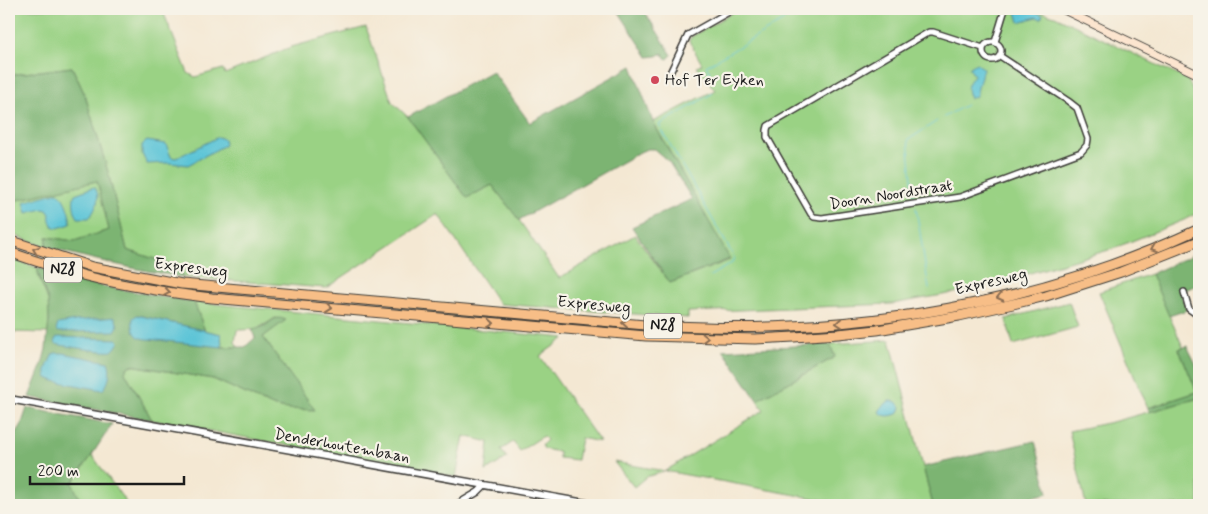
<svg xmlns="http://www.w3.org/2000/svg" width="1208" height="514" viewBox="0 0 1208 514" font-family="Mynerve,sans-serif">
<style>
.green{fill:#9ad284;stroke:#5b7750}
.forest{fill:#7bb472;stroke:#4c6847}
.water{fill:#5bc4d7;stroke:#3c707a}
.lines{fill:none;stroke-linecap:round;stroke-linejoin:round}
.stream{stroke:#5bc4d7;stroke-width:1}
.minor-casing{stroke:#3c3b37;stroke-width:8}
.tertiary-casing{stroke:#3c3b37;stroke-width:9}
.secondary-casing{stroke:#3c3b37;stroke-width:9}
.trunk-casing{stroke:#3c3b37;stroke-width:11}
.minor{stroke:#fff;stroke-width:5}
.tertiary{stroke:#fff;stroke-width:6}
.secondary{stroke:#fce5cf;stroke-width:7}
.trunk{stroke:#f7be87;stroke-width:9}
.oneway{stroke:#8a6d52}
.poi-dot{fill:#d1495b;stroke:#f7f3e8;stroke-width:2}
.labels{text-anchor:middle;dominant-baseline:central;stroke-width:4.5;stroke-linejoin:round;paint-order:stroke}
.shield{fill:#f7f3e8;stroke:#5e5c59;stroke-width:1}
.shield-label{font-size:15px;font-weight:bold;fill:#1c1c1c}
.poi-label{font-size:16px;fill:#1c1c1c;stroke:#f7f3e8;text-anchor:start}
.street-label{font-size:16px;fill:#1c1c1c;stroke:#f7f3e8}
</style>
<rect width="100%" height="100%" fill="#f7f3e8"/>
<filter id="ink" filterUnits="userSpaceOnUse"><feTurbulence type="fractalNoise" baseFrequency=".02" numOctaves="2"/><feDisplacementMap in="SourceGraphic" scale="10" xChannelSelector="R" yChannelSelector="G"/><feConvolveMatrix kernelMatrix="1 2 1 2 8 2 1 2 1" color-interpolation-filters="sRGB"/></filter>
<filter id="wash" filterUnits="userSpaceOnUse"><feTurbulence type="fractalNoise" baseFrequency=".0096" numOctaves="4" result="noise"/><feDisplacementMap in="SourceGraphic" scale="20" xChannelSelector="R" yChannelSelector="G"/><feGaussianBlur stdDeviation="1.12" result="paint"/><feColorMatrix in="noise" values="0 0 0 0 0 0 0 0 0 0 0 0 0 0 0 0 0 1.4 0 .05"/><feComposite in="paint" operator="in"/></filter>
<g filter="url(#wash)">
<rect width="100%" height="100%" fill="#f4e8d3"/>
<!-- green -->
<path class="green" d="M 9,9 L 162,9 L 188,73 L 195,77 L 223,69 L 225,74 L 291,47 L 366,27 L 392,102 L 408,117 L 467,198 L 492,185 L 519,220 L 559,278 L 635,235 L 670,283 L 730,260 L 653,122 L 715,90 L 697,67 L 702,64 L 689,41 L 691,37 L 738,9 L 1032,9 L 1055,16 L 1188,80 L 1195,96 L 1198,96 L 1199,98 L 1199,212 L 1184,220 L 1112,249 L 976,289 L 892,304 L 688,312 L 688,318 L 499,304 L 438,214 L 326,288 L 182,277 L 182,268 L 127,250 L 108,172 L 85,95 L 72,67 L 9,75 Z
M 98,180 L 109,230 L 74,241 L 47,237 L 46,247 L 14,235 L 9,215 L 9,202 Z
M 9,258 L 38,268 C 37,279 45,289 48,300 C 50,311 49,322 48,333 L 9,332 Z
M 1151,274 L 1183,347 L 1179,349 L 1197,392 L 1148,408 L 1099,292 Z
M 194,302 L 565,338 L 540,356 L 600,442 L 581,438 L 577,460 L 559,458 L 559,452 L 544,449 L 542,445 L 547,440 L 543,436 L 520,451 L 513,442 L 501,450 L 507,458 L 486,471 L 489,442 L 464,436 L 456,477 L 152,420 L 125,372 L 127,368 L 131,365 L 213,379 L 275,407 L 288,409 L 314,409 L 263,337 L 285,320 L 275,318 C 261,328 254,330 237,330 L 235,342 L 238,347 L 222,347 L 221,334 L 205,331 Z
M 1069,302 L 1078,327 L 1013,345 L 1006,319 Z
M 890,340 L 933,505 L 842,505 L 829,501 L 665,471 L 646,477 L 634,487 L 614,462 L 665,471 L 764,410 L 757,400 L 835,357 L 830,344 Z
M 1199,398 L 1199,505 L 1086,505 L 1069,431 L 1112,422 Z
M 92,455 L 128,505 L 83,505 L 72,484 Z"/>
<!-- forest -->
<path class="forest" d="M 617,9 L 643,9 L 672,55 L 668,59 L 665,59 L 663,53 L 657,56 L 648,57 Z
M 632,66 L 653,122 L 730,259 L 670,283 L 632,227 L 692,199 L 669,162 L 654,149 L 647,149 L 640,152 L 519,220 L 492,185 L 467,198 L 408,117 L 492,71 L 530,123 Z
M 72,67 L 85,95 L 108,172 L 127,250 L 182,268 L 182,277 C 136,270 91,259 46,247 L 47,237 L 74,241 L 109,230 L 97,181 L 9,202 L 9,75 Z
M 1199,252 L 1199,284 L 1180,292 L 1187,310 L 1169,316 L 1151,274 Z
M 38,268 L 101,286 L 194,302 L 205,331 L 137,315 L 222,347 L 245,347 L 255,338 L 252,330 C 256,329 260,328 264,326 C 273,321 274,315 286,320 L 263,337 L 315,410 L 288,409 L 275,407 L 213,379 L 131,365 L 127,368 L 125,372 L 152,420 L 29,397 L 42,364 L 46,349 L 49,320 L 48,300 L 38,273 Z
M 830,344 L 835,357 L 757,400 L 723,350 Z
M 1187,346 L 1199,370 L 1199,398 L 1149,412 L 1148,408 L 1197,392 L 1179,349 Z
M 27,408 L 112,424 L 92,455 L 72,483 L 83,505 L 9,505 L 9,444 L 21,426 Z
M 1035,441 L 1048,493 L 997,505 L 933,505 L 923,467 Z"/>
<!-- water -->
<path class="water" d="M 1015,9 L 1028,9 L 1043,15 L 1041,19 L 1037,17 L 1019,22 Z
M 976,63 L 983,68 L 976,96 L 970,99 C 965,87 967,85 974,75 L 969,68 Z
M 218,137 L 224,139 L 225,145 L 188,165 L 169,163 L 147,164 L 142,154 L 142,145 L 147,141 L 166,144 L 171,157 L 176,158 Z
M 94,187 C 102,195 96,210 89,218 L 78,218 C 74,212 72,201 75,194 Z
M 58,192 C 66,199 70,215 71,224 L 58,228 L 54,227 C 50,223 49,219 50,214 L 47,210 L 43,209 L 27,213 L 24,202 Z
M 137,315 L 221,334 L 222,347 L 147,339 C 146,339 139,338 139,337 C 133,334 132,323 133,318 Z
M 115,317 L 118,326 L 115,331 L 59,332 L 56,330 L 58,324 L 75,321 Z
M 58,337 L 117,339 L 119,342 C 117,345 115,349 112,351 C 107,353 63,346 56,344 L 55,342 L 55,339 Z
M 55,353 L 63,353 L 108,362 C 112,370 109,386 102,390 L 54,381 L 47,378 C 43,371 50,361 53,354 Z
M 889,401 C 895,401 898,402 901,407 L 899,413 C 892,416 885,418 879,412 L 882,407 Z"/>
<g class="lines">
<!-- stream -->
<path class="stream" d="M 711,74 L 706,66 L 804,9
M 944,117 L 966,105
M 914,200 L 908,140 L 937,121
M 916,208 L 929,289
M 710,276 L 732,263 L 734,257 L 659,125 L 713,93"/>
</g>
</g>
<g filter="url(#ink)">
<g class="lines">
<defs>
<path id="minor" d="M983 51a9 9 0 1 1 18 0a9 9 0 1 1-18 0Z
M 995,42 L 1005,9
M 983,48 L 933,32 L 929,32 L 768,126 L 767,130 L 767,137 L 811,214 L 814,217 L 822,218 L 960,197 L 1081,152 L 1087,145 L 1088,139 L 1077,108 L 1068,101 L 1000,56
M 669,75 L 688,35 L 734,9
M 1184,292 L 1189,309 L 1199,316
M 456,505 L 478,492 L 484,486"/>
<path id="tertiary" d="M 9,399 L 596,505"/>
<path id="secondary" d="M 1062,9 L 1199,75"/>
<path id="trunk" d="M 9,240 L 92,267 L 182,284 L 645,325 C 694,327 743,329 792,326 C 931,320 1073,288 1199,229
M 9,252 C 35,261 62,270 90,277 C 130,287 171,293 212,298 L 646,336 L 755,339 L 794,337 L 838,334 L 877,330 L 959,316 L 1013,304 L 1046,296 L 1121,272 L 1199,241"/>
</defs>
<!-- minor casing -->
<use href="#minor" class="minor-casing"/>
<!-- tertiary casing -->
<use href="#tertiary" class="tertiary-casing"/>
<!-- secondary casing -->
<use href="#secondary" class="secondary-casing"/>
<!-- trunk casing -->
<use href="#trunk" class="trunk-casing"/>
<!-- minor -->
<use href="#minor" class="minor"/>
<!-- tertiary -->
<use href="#tertiary" class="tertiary"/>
<!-- secondary -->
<use href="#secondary" class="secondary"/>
<!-- trunk -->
<use href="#trunk" class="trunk"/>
</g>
<!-- one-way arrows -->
<defs><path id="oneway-chevron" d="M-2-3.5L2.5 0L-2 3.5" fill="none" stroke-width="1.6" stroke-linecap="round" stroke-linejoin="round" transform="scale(1.25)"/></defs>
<g class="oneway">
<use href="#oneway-chevron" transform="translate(1154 248) rotate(158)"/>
<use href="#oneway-chevron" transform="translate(36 250) rotate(-161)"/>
<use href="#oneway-chevron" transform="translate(167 292) rotate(8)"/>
<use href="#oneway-chevron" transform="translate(1000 297) rotate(166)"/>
<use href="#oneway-chevron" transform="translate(329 308) rotate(6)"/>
<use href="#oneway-chevron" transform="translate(491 323) rotate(4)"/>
<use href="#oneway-chevron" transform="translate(625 323) rotate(-175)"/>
<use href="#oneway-chevron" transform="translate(839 323) rotate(175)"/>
<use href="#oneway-chevron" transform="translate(705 338) rotate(1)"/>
</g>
</g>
<!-- markers -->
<circle class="poi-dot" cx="655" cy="80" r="5"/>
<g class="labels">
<!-- shield labels -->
<g class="shield">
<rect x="44" y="257.5" width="38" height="25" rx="4"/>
<rect x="644" y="313.5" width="38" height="25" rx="4"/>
</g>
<g class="shield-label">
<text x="63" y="270">N28</text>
<text x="663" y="326">N28</text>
</g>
<!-- poi labels -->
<g class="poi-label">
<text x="665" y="80">Hof Ter Eyken</text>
</g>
<!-- street labels -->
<g class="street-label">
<text transform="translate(891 195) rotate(-9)">Doorn Noordstraat</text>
<text transform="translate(191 268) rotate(7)">Expresweg</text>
<text transform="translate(991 282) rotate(-13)">Expresweg</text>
<text transform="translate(594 305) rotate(5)">Expresweg</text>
<text transform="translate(342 446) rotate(10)">Denderhoutembaan</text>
</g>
</g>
<!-- margin -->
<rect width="1208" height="514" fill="none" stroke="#f7f3e8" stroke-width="30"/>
<!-- scale -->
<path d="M30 476v8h154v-8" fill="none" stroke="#1c1c1c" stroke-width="2.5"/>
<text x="38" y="476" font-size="15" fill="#1c1c1c" stroke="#f7f3e8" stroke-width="4" paint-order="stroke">200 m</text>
</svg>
